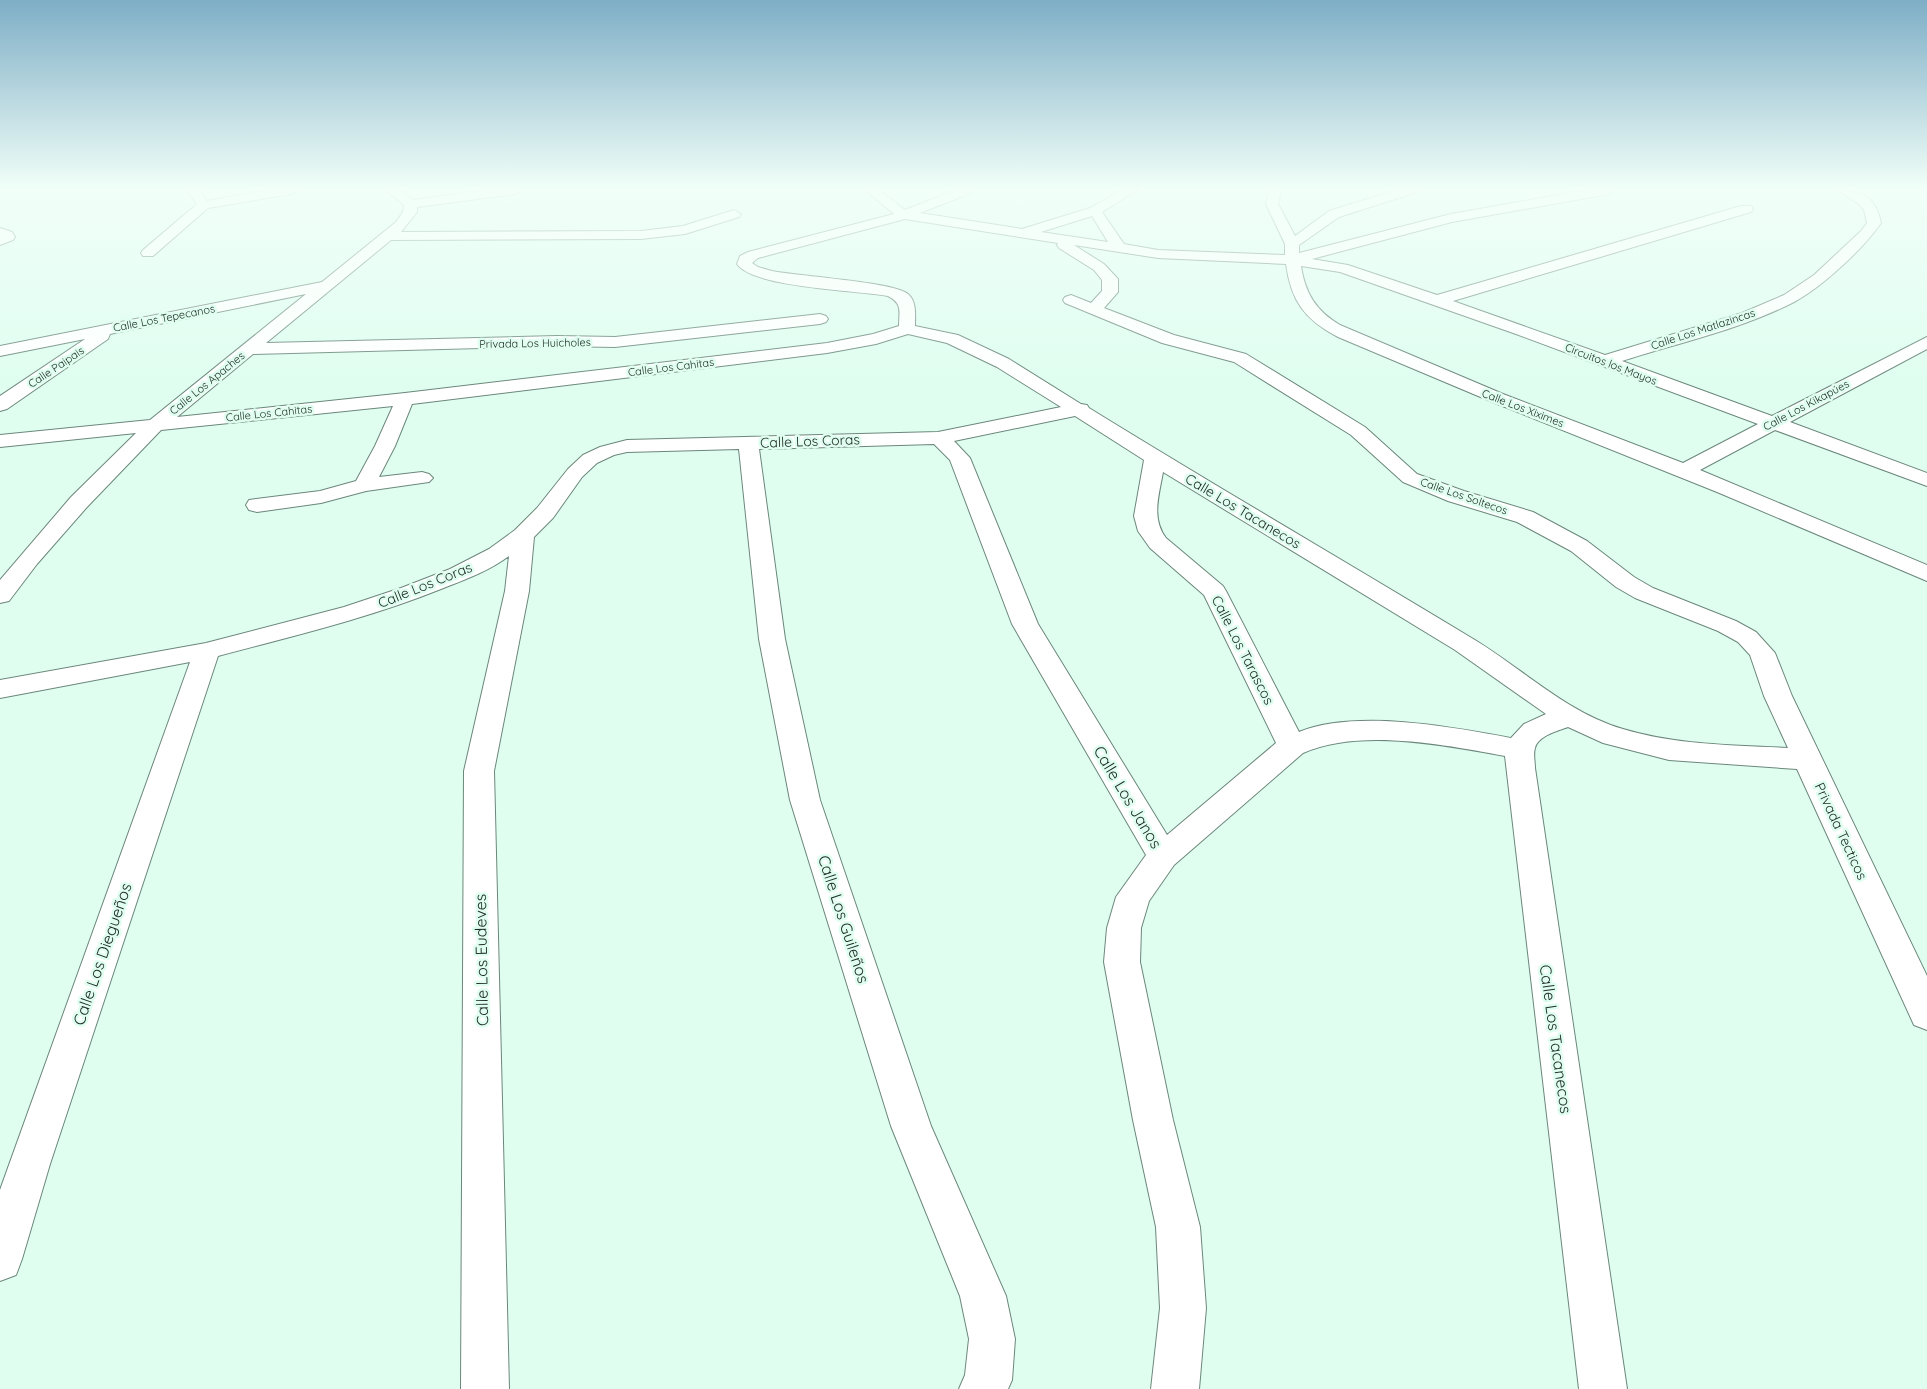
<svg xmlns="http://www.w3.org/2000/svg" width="1927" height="1389" viewBox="0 0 1927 1389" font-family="Quicksand,sans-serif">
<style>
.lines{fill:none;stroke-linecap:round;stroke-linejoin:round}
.minor-casing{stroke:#6b877b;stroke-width:2}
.minor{fill:#fff;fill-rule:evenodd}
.labels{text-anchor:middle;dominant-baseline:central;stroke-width:5;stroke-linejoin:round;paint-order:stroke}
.far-street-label{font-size:11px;fill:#212d28;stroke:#dffef0}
.street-label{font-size:14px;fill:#212d28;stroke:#dffef0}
.near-street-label{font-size:16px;fill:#212d28;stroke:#dffef0}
</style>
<rect width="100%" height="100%" fill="#dffef0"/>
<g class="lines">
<defs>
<path id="minor" d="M 187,190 L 200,190 L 207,201 L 267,190 L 297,190 L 291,194 L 208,208 L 153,256 L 143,256 L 141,253 L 143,250 L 197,204 Z
M 385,190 L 400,190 L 413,200 L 485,190 L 521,190 L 515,194 L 417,207 L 417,212 L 401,232 L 641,231 L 683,226 L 734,210 L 741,214 L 739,217 L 685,234 L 641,239 L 391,240 L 266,343 L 557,336 L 615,337 L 820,314 L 826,316 L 828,319 L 826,322 L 820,324 L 615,347 L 557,346 L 253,354 L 177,417 L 405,393 L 827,343 L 873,334 L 899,326 C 899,311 903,304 888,296 C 856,290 754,288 737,264 L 740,256 L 748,252 L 894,214 L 865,190 L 879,190 L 905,210 L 955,190 L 973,190 L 971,193 L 920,213 L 1022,229 L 1090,208 L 1122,190 L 1138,190 L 1102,212 L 1124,244 L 1158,250 L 1285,255 L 1285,244 L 1266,204 L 1269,190 L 1281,190 L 1278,204 L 1295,236 L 1329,211 L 1396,190 L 1416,190 L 1414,193 L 1339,217 L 1299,245 L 1299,253 L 1451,214 L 1586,190 L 1615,190 L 1609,194 L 1452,222 L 1312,259 L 1348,265 L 1437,295 L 1741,206 L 1751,206 L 1753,209 L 1751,212 L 1453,301 L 1605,355 L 1742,313 L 1784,295 L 1814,275 L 1861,231 L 1867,223 L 1864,210 L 1860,205 L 1838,190 C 1862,190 1876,197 1881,223 C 1863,249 1822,287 1794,302 C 1742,329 1678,343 1622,361 L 1772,416 L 1927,337 L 1927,349 L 1790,422 L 1927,473 L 1927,486 L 1775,430 L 1700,470 L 1927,565 L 1927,581 L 1717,492 L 1490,401 L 1338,337 C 1305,320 1291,301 1286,264 L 1158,258 L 1074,245 L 1104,264 L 1118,279 L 1118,292 L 1104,308 L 1174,335 L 1246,354 L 1365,427 L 1417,474 L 1464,491 L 1533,512 L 1587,541 L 1634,577 L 1653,588 L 1736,621 L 1756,632 L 1775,653 L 1792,696 L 1927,976 L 1927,1030 L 1914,1025 L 1797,769 L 1669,760 L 1603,743 L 1568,727 C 1557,731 1538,736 1535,748 C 1533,754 1535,762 1535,768 L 1627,1389 L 1579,1389 L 1505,756 C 1445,745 1360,728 1303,753 L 1174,865 L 1149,901 L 1141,928 L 1140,962 L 1173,1120 L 1200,1227 L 1206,1308 L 1199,1389 L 1151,1389 L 1160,1308 L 1156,1227 L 1133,1120 L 1104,962 L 1107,928 L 1116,897 L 1146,855 L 1012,624 L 950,460 L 934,444 L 759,449 L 785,639 L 820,800 L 931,1126 L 1006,1296 L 1015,1339 L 1012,1380 L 1008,1389 L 959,1389 L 965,1375 L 969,1339 L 960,1296 L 891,1126 L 790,800 L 759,639 L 739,449 L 627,452 L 614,455 L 597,463 L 582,477 L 553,518 L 534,537 L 529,591 L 494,771 L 509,1389 L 461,1389 L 464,771 L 505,591 L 509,556 C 489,571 464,580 441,589 C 369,618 293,636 218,656 L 50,1164 L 22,1259 L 16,1275 L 0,1281 L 0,1190 L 190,662 L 0,698 L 0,680 L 206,643 L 344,607 L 401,588 L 450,569 L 489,549 L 515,530 L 537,508 L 568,469 L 583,455 L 600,447 L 627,440 L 938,432 L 1061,407 L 997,367 L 947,343 L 908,334 L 876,344 L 827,353 L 412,404 L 395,446 L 379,477 L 422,472 L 429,474 L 433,478 L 429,482 L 366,491 L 321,503 L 257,512 L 249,510 L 246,505 L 249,500 L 320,491 L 356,481 L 375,446 L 393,406 L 161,430 L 87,507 L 37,564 L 9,601 L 0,603 L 0,580 L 71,497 L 136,433 L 0,447 L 0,435 L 150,420 L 306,294 L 110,334 L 108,339 L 7,409 L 0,411 L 0,396 L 85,339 L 0,356 L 0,346 L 322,282 L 396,222 L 403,212 L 404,205 ZM 1092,216 L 1108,242 L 1041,232 ZM 905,219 L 1058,243 L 1057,245 L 1059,248 L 1094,270 L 1102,280 L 1102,291 L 1091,303 L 1071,295 L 1065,297 L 1063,300 L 1065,303 L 1162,343 L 1234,362 L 1351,435 L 1403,482 L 1448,501 L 1517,522 L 1571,551 L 1616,587 L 1635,598 L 1718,631 L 1738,642 L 1750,655 L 1764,696 L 1788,748 C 1732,745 1676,745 1623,729 C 1565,712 1521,667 1470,637 C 1343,560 1215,486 1089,408 L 1087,405 L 1081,404 L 1009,359 L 958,335 L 915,326 C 915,315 917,302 908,294 C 894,282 797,276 772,271 L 758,267 L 752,263 L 758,258 ZM 1301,266 L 1340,272 L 1516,334 L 1758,424 L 1683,463 L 1503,394 L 1340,325 C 1316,311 1305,293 1301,266 ZM 1075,416 L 1144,460 L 1134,516 L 1138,531 L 1150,548 L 1204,595 L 1276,743 L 1167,835 L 1038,624 L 970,458 L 954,441 ZM 1163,472 L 1455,650 L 1546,714 L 1524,724 L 1511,738 C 1452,727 1356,709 1299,732 L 1226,591 L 1223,586 L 1166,538 C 1151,518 1159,495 1163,472 Z
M 0,228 L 12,232 L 15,237 L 13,240 L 0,245 Z"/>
</defs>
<!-- minor casing -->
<use href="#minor" class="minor-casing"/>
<!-- minor -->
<use href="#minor" class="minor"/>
</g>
<!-- sky -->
<linearGradient id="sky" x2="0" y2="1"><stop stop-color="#7eaec6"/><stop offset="0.49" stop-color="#f1fff8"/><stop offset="1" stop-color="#f1fff8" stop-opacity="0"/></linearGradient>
<rect width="1927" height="385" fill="url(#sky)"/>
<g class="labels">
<!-- far-street labels -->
<g class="far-street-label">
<text transform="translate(164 318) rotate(-11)">Calle Los Tepecanos</text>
<text transform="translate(1703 329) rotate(-18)">Calle Los Matlazincas</text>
<text transform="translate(535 343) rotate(-1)">Privada Los Huicholes</text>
<text transform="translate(1611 364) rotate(21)">Circuitos los Mayos</text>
<text transform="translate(56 367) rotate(-34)">Calle Paipais</text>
<text transform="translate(671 367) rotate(-7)">Calle Los Cahitas</text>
<text transform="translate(207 383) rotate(-39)">Calle Los Apaches</text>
<text transform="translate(1806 405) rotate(-28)">Calle Los Kikapúes</text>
<text transform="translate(1523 408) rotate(21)">Calle Los Xiximes</text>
<text transform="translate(269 413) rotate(-6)">Calle Los Cahitas</text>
<text transform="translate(1464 496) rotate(19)">Calle Los Soltecos</text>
</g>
<!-- street labels -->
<g class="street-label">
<text transform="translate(810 441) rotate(-2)">Calle Los Coras</text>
<text transform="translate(1243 511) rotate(31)">Calle Los Tacanecos</text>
<text transform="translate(425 585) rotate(-22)">Calle Los Coras</text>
<text transform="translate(1243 650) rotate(63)">Calle Los Tarascos</text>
<text transform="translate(1841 831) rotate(65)">Privada Tecticos</text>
</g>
<!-- near-street labels -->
<g class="near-street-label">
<text transform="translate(1128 797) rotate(59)">Calle Los Janos</text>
<text transform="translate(844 919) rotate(72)">Calle Los Guileños</text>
<text transform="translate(102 954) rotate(-71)">Calle Los Diegueños</text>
<text transform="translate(481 960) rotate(-91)">Calle Los Eudeves</text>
<text transform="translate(1556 1039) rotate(82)">Calle Los Tacanecos</text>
</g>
</g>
</svg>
